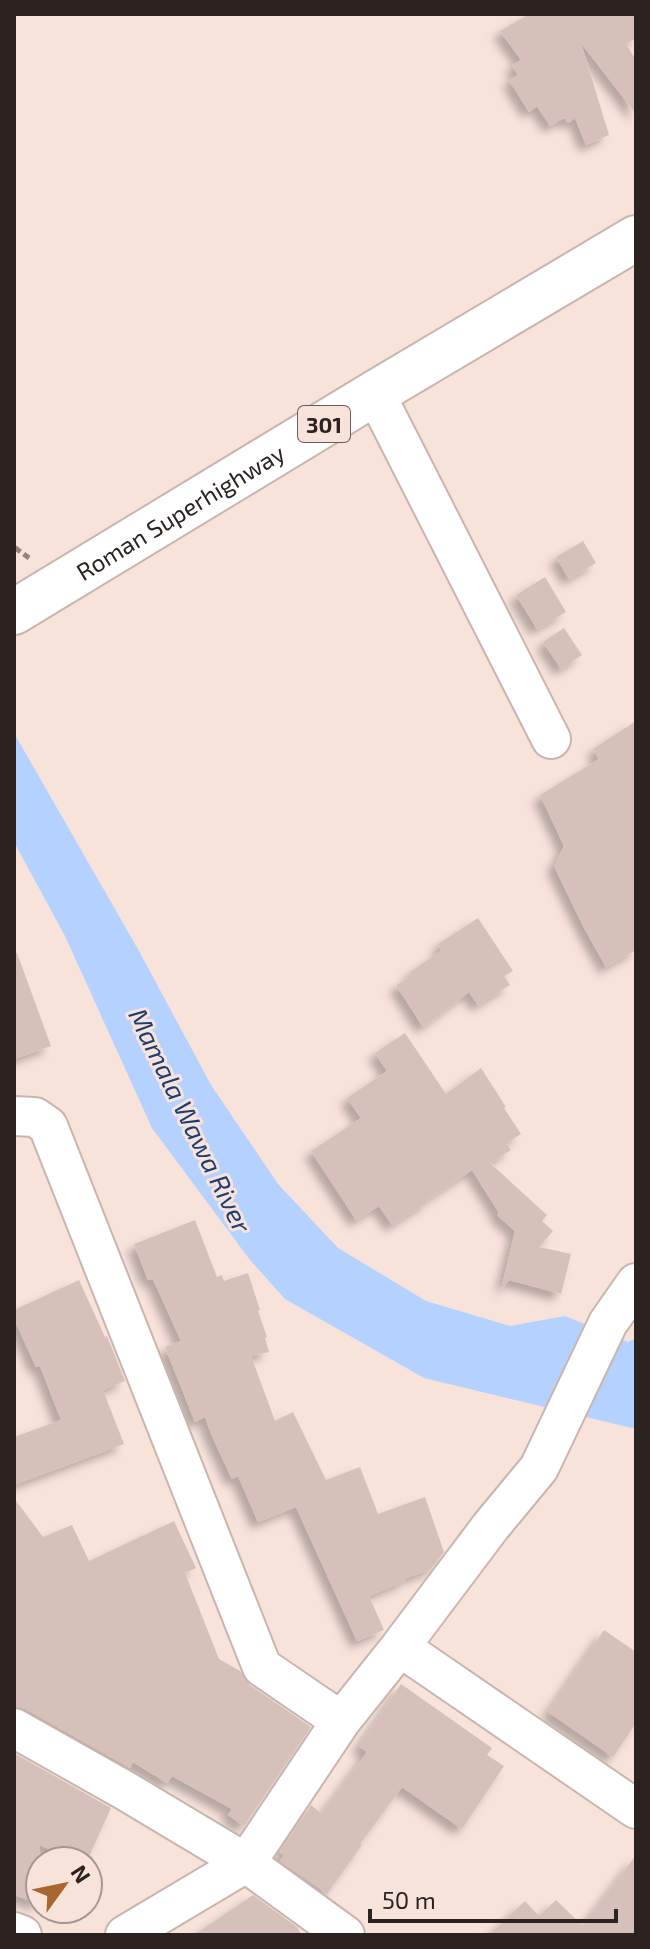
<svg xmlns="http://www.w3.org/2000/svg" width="650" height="1949" viewBox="0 0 650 1949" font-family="'Exo 2',sans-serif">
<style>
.water{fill:#b4d1ff}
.building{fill:#d5c1ba;filter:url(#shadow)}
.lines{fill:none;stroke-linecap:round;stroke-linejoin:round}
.minor-casing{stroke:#c8b5ad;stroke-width:42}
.major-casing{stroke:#c8b5ad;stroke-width:48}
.path{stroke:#92847e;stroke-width:5;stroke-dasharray:8 4;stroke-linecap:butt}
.minor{stroke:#fff;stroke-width:38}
.major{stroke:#fff;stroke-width:44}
.labels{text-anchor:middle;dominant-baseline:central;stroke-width:6;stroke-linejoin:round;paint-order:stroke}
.shield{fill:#f8e3db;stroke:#685d58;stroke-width:2}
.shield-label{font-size:22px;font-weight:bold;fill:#2a2320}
.street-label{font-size:24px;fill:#2a2320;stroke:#f8e3db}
.water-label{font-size:26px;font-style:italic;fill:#1a3d73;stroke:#f8e3db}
</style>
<defs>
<filter id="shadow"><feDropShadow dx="-7" dy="7" stdDeviation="4" flood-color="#0004"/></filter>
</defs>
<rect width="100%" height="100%" fill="#f8e3db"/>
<!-- water -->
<path class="water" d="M 14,733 L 139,951 L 211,1085 L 278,1184 L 338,1248 L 426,1301 L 510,1326 L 565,1316 L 628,1342 L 636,1338 L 636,1429 L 424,1378 L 285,1299 L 250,1260 L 152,1128 L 65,936 L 14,842 Z"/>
<!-- building -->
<path class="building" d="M 529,14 L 636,14 L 636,38 L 626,44 L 636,60 L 636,114 L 581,43 L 609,135 L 586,145 L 575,118 L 568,123 L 564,118 L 550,126 L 537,106 L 529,112 L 509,80 L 518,75 L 512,65 L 521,60 L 500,31 Z
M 583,541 L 596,563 L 569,579 L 556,557 Z
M 545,577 L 566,612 L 537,629 L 516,595 Z
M 564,628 L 582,655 L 561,669 L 543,642 Z
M 636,721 L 636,950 L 606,967 L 583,926 L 554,866 L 564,846 L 540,795 L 599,759 L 593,749 Z
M 478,918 L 513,971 L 504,976 L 510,985 L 478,1005 L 469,992 L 423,1027 L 396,985 L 412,976 L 410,972 L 442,950 L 438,944 Z
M 14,953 L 17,953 L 51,1046 L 14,1059 Z
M 405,1033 L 446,1094 L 481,1068 L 506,1107 L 504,1108 L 521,1134 L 506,1143 L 511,1150 L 490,1163 L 547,1215 L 542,1221 L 553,1231 L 539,1247 L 571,1254 L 561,1294 L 509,1280 L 501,1290 L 515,1231 L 497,1215 L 499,1213 L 472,1170 L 427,1200 L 428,1202 L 392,1225 L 379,1206 L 356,1220 L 311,1151 L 361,1118 L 347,1098 L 387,1071 L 375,1053 Z
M 195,1220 L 217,1277 L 222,1275 L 224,1281 L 248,1273 L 260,1310 L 258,1311 L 267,1337 L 265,1338 L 269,1352 L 251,1356 L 275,1421 L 293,1412 L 326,1480 L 360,1467 L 378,1514 L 425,1497 L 444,1552 L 431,1569 L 404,1579 L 405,1581 L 369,1596 L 384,1630 L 357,1641 L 296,1507 L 258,1522 L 238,1476 L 232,1479 L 211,1434 L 205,1417 L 195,1422 L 165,1347 L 181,1341 L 153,1279 L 148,1280 L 134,1244 Z
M 79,1280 L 105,1337 L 107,1336 L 125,1381 L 103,1390 L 124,1444 L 14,1485 L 14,1437 L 61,1420 L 40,1366 L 36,1367 L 14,1319 L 14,1310 Z
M 14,1498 L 43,1537 L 72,1525 L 89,1561 L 174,1521 L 196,1568 L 185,1573 L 219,1659 L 240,1671 L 250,1685 L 311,1727 L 244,1826 L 228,1815 L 232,1809 L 172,1776 L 167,1783 L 133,1762 L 130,1768 L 25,1709 L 14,1706 Z
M 604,1630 L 636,1652 L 636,1723 L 613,1757 L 548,1712 Z
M 401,1684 L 492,1748 L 487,1755 L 504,1766 L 462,1829 L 402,1787 L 360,1844 L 362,1845 L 327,1894 L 280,1861 L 284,1855 L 280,1852 L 311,1805 L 322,1814 L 367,1752 L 359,1746 Z
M 14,1753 L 111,1808 L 87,1861 L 75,1861 L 40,1845 L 40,1904 L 14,1895 Z
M 636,1855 L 636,1935 L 489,1935 L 525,1901 L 539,1916 L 556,1900 L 583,1926 Z
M 253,1895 L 297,1927 L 302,1935 L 194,1935 Z"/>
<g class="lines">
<defs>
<path id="minor" d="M 375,393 L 551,739
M 14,1116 L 35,1117 L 48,1126 L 262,1667 L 341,1721
M 400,1647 L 636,1809
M 14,1728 L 124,1790 L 246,1863 L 345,1935
M 14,1932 L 22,1935
M 125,1935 L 246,1863 L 341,1721 L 400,1647 L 491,1526 L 539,1468 L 608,1323 L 636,1283"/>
<g id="major">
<path id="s1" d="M 14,612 L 375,393 L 636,238"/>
</g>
</defs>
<!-- minor casing -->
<use href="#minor" class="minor-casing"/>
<!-- major casing -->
<use href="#major" class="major-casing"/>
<!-- path -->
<path class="path" d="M 14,547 L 29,558"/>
<!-- minor -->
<use href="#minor" class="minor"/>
<!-- major -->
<use href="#major" class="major"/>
</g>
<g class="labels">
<!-- shield labels -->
<rect class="shield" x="298" y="406" width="52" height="36" rx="6"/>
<g class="shield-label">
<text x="324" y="424">301</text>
</g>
<!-- street labels -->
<g class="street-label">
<text stroke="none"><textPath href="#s1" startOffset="194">Roman Superhighway</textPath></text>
</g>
<!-- water labels -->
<g class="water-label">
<text transform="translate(191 1120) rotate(64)">Mamala Wawa River</text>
</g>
</g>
<!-- border -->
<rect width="650" height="1949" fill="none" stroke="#2a2320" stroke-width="32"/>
<!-- north arrow -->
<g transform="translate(64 1885) rotate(57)"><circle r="38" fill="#f8e3db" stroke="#a69690" stroke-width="2"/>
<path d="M0-6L14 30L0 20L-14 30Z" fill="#a7672f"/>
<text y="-12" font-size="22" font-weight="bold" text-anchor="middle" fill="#2a2320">N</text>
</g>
<!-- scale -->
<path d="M370 1909v12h246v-12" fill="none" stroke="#2a2320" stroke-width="4"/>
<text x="382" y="1909" font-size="24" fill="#2a2320" stroke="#f8e3db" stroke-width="6" paint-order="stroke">50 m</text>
</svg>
